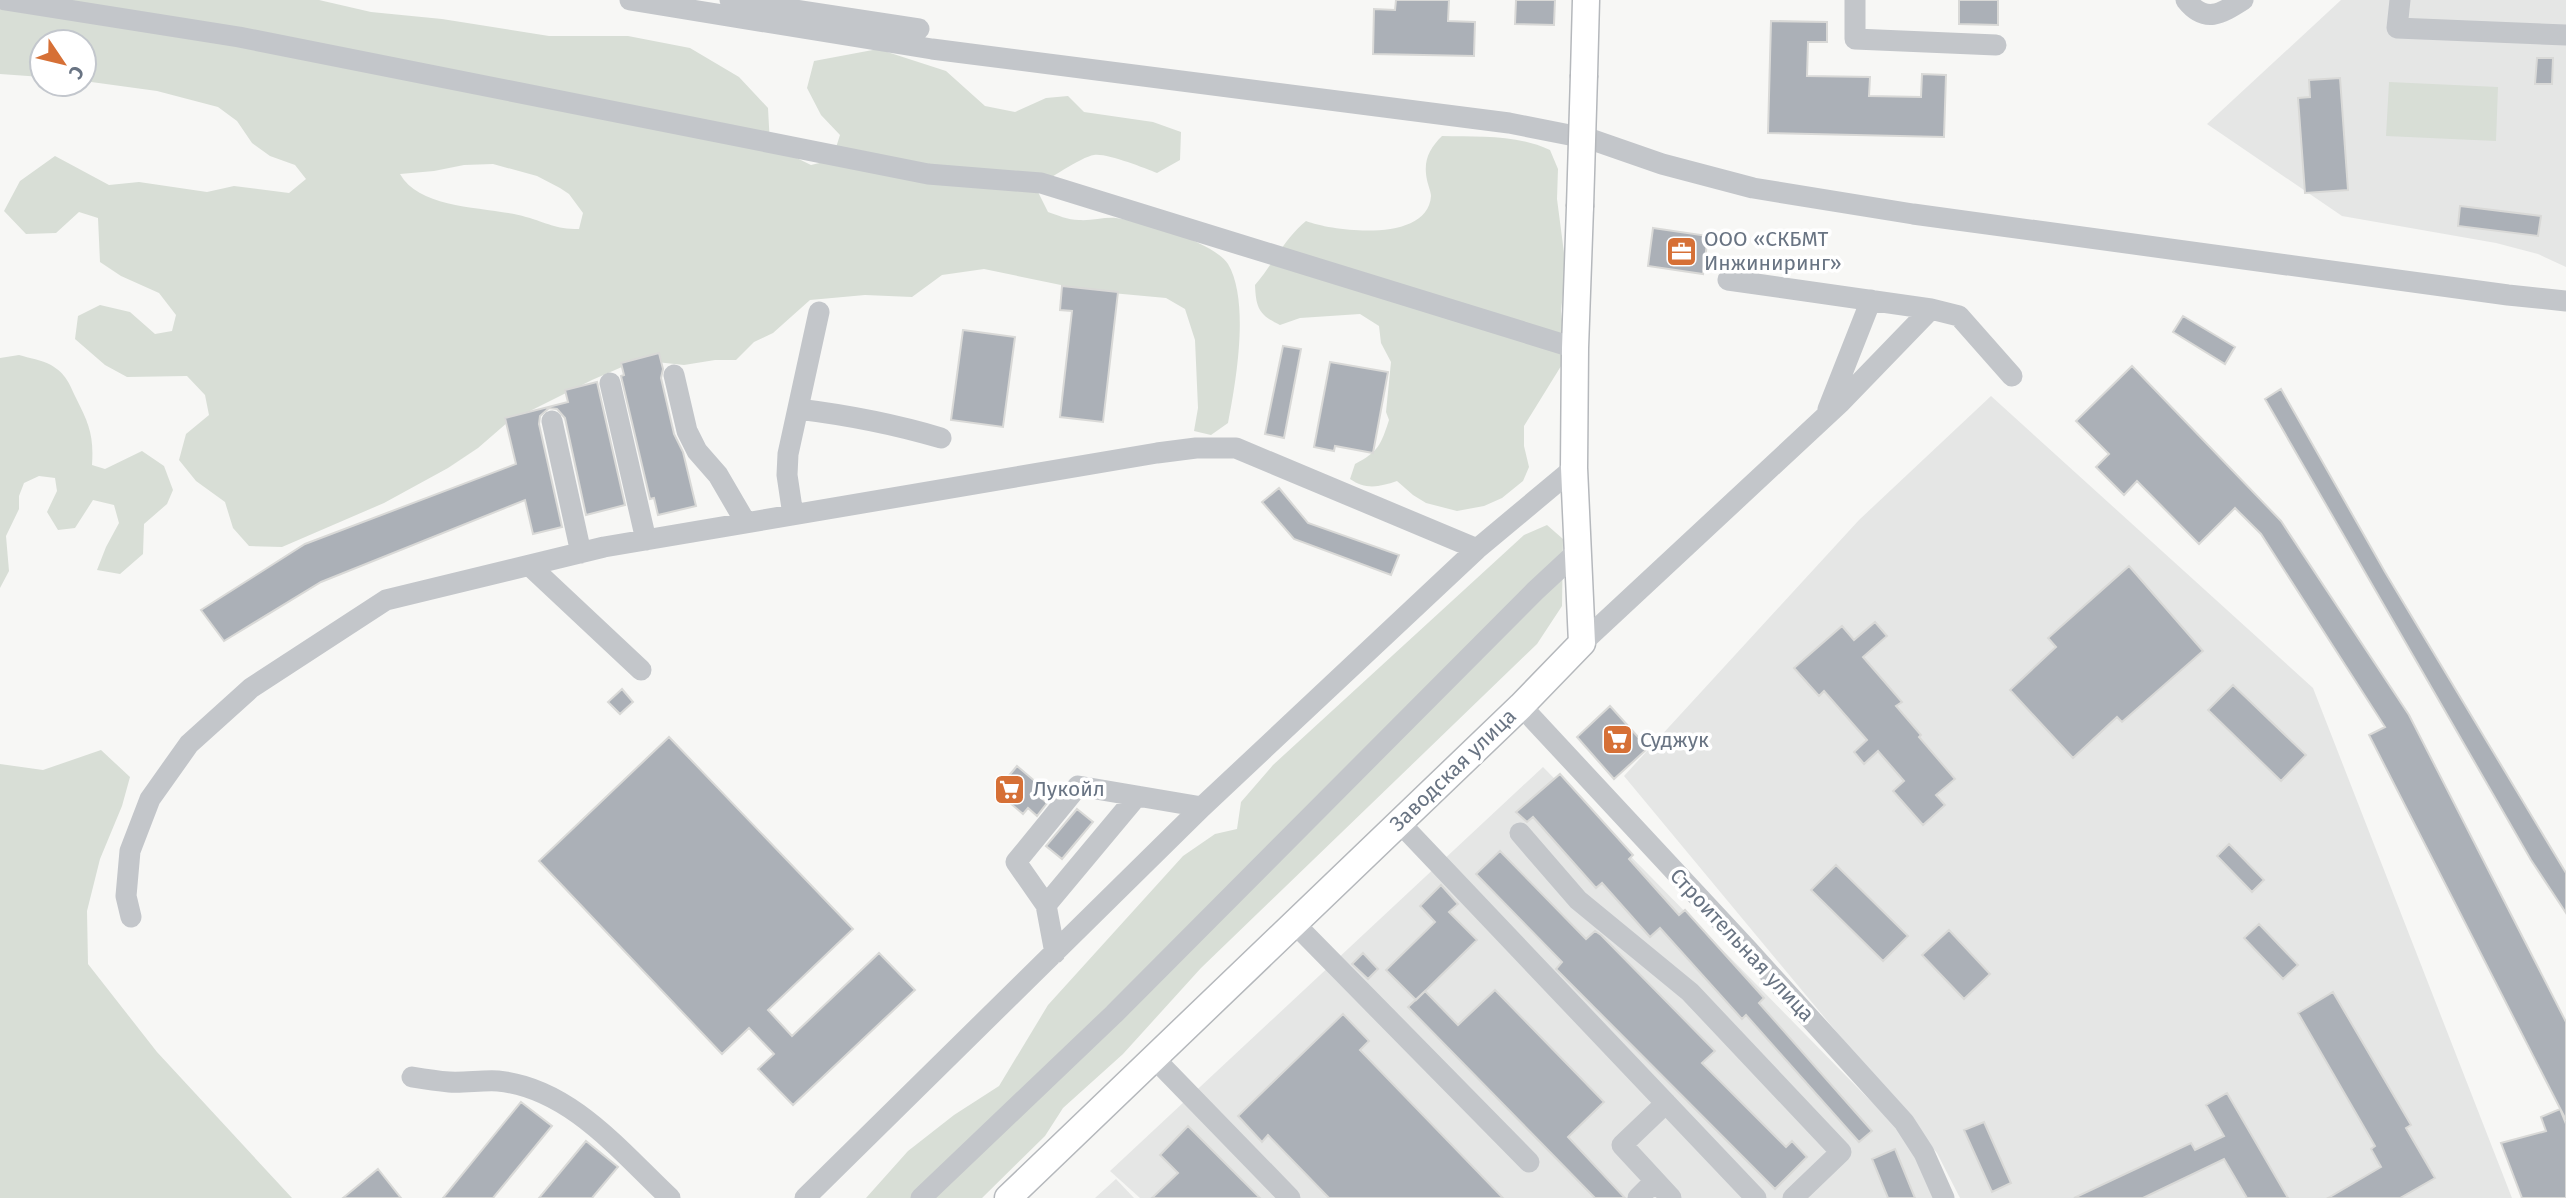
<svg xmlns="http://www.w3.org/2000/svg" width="2566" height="1198" viewBox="0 0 2566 1198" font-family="'Fira Sans',sans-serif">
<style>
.built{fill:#e5e6e5}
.green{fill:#d8ded6;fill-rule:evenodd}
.building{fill:#abb0b7;stroke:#d9d9d7;stroke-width:2}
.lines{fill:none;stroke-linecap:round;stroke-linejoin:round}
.major-casing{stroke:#b5b8bc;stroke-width:29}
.minor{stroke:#c3c6ca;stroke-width:21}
.major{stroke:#fff;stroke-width:26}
.major-bridge-casing{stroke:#b5b8bc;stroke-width:29;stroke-linecap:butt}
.major-bridge{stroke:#fff;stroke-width:26}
.labels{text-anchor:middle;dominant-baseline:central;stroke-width:7;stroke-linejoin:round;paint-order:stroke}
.poi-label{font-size:21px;fill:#697483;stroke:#fff;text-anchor:start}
.street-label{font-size:21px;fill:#697483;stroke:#fff}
</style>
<rect width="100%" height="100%" fill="#f7f7f5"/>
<!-- built -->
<path class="built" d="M 2341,0 L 2566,0 L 2566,267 L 2538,254 L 2496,243 L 2342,216 L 2207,124 Z
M 1991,396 L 2313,688 L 2512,1198 L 1960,1198 L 1937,1153 L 1624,776 L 1859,520 Z
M 1543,767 L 1908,1139 L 1936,1198 L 1140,1198 L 1110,1171 Z
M 1116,1179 L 1134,1198 L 1095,1198 Z"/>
<!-- green -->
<path class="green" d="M 0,0 L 319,0 L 371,12 L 442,19 L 549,36 L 628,36 L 690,48 L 739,77 L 768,108 L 770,145 L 811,165 L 832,160 L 840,135 L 821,115 L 807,88 L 814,61 L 878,49 L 946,71 L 985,106 L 1015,112 L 1046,98 L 1068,96 L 1084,112 L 1153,122 L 1181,132 L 1180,160 L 1157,173 C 1144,168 1107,153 1094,155 C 1081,157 1047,180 1036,188 L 1048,212 C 1057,215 1068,220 1079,220 C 1091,221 1104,217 1116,218 C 1142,221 1214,242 1228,264 C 1250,301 1236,382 1228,423 L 1211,435 L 1194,431 L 1198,408 L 1195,340 L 1185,309 L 1166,298 L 1090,291 L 984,269 L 942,275 L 912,297 L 865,295 L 810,300 L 773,333 L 754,342 L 736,360 L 715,360 L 684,365 L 638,360 L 592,380 L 508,422 L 478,448 L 448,468 L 384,503 L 282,547 L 249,546 L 233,528 L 225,502 L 196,481 L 179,460 L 186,434 L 209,415 L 205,395 L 187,376 L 127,377 L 105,365 L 75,339 L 78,316 L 100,305 L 130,312 L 155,334 L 172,331 L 176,315 L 159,293 L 121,276 L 100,262 L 98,218 L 79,212 L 56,233 L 26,234 L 4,211 L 20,181 L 55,156 L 109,185 L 139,182 L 207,192 L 234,186 L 289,193 L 306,179 L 295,165 L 270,156 L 252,143 L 237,121 L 218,107 L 157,91 L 84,81 L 84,42 L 42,42 L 42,77 L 0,74 ZM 493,164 L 537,176 L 560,188 L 569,194 L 583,213 L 579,229 C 554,229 548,223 526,217 C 489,206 421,211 400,174 L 434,171 L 464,165 Z
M 2389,82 L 2498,87 L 2496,141 L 2386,136 Z
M 1442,136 C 1479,137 1515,134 1550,150 L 1558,169 L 1557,199 L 1566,268 L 1561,311 L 1566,358 L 1524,426 L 1524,446 L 1529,467 L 1523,481 L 1502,498 L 1484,506 L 1457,511 L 1426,503 L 1413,495 L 1397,481 C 1379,487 1366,490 1350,479 L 1355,464 C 1378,452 1381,445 1389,420 L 1386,412 L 1391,362 L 1381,343 L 1379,326 L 1360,314 L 1300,318 L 1280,325 C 1259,315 1256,308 1255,285 C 1273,264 1285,238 1306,221 C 1335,232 1428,243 1431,196 C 1431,192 1428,185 1427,180 C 1423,161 1429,149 1442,136 Z
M 19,355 C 29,358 42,360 51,365 C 66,374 69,383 76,398 C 89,424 94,435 92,465 L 105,469 L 142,451 L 164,466 L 173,490 L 167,504 L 144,524 L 143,554 L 120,574 L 97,570 L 106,547 L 119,523 L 114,505 L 93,500 L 75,528 L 58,530 L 47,512 L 57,491 L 55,478 L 39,476 L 24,483 L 19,496 L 19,509 L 6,536 L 9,571 L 0,588 L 0,358 Z
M 1547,525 L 1563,539 L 1562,606 L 1537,644 L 1201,968 L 1123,1054 L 1063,1108 L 1045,1136 L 982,1198 L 866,1198 L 908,1151 L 954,1115 L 999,1086 L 1048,1005 L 1183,856 L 1215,834 L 1237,829 L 1241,802 L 1273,765 L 1524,535 Z
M 101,750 L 130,777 L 122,806 L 100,859 L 87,911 L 88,964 L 157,1052 L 292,1198 L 0,1198 L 0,764 L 43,770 Z"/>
<!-- building -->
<path class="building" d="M 1396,0 L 1449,0 L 1448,21 L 1475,22 L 1474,56 L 1373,54 L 1374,9 L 1395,10 Z
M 1516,0 L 1555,0 L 1554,25 L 1515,24 Z
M 1959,0 L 1998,0 L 1998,25 L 1959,24 Z
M 1771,21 L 1827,22 L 1827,42 L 1808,42 L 1807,76 L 1870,77 L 1869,96 L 1921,97 L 1922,74 L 1946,75 L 1944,137 L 1768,133 Z
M 2537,58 L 2553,58 L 2552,84 L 2535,84 Z
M 2340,78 L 2348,190 L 2305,193 L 2298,98 L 2310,97 L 2309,80 Z
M 2460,206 L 2541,216 L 2538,236 L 2458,226 Z
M 1653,228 L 1708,236 L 1703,274 L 1648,266 Z
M 1062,286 L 1118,292 L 1103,422 L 1060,417 L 1072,311 L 1060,310 Z
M 2183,316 L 2235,347 L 2225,364 L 2173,332 Z
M 963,330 L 1015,337 L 1003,427 L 951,420 Z
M 1283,346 L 1301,349 L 1284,438 L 1265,434 Z
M 659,353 L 663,369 L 661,378 L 674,434 L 683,452 L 696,506 L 658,515 L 654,498 L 650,499 L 621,376 L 624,375 L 621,363 Z
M 1330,362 L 1388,372 L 1373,453 L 1335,446 L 1334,451 L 1314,447 Z
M 2132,366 L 2281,521 L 2409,715 L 2566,1022 L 2566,1120 L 2369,735 L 2385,727 L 2261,534 L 2235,508 L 2199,544 L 2137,481 L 2124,495 L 2096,467 L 2109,454 L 2076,421 Z
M 597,382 L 625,505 L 586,515 L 565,418 L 557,409 L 549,408 L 540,416 L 539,424 L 562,527 L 533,534 L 525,500 L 321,582 L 224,641 L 201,610 L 305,544 L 516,464 L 505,418 L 568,402 L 565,390 Z
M 2281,389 L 2385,572 L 2566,873 L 2566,913 L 2531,860 L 2265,399 Z
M 1279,488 L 1308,523 L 1399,555 L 1391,575 L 1294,539 L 1262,502 Z
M 2129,566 L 2203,651 L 2122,722 L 2117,717 L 2073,758 L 2010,690 L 2056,647 L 2048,638 Z
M 1875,622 L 1887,636 L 1863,657 L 1902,702 L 1896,706 L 1921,735 L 1919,737 L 1955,779 L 1936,795 L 1945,805 L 1923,825 L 1893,791 L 1904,781 L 1878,751 L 1864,764 L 1854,752 L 1867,740 L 1824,691 L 1819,696 L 1794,668 L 1842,626 L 1854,640 Z
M 2233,685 L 2306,755 L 2281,781 L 2208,710 Z
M 622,689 L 633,702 L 620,714 L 608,702 Z
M 1610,706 L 1648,748 L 1614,779 L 1577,737 Z
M 669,737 L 853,929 L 768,1010 L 792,1036 L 879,953 L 915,990 L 793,1105 L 758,1069 L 774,1054 L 749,1028 L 722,1054 L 539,861 Z
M 1017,766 L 1044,789 L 1038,795 L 1047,803 L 1037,816 L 1028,808 L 1023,814 L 996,791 Z
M 1560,774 L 1633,855 L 1629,859 L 1679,915 L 1685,910 L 1764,998 L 1759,1003 L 1872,1131 L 1859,1142 L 1746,1015 L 1742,1019 L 1660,928 L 1650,937 L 1602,883 L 1596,888 L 1533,817 L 1527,822 L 1516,812 Z
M 1077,809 L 1093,822 L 1062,859 L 1046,846 Z
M 2229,844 L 2264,880 L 2252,892 L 2217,856 Z
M 1500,851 L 1586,939 L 1595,931 L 1601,935 L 1715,1051 L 1702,1063 L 1786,1147 L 1792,1141 L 1807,1157 L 1775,1189 L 1556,969 L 1562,962 L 1476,874 Z
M 1836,865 L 1908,936 L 1883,961 L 1811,890 Z
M 1441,885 L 1458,904 L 1449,912 L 1477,940 L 1416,1000 L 1386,970 L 1435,922 L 1420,906 Z
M 2259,924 L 2298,965 L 2283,979 L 2244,938 Z
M 1949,930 L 1990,974 L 1964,999 L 1922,955 Z
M 1363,953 L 1378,969 L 1368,979 L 1352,964 Z
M 1495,990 L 1604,1102 L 1568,1137 L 1625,1198 L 1595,1198 L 1408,1007 L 1425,991 L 1458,1025 Z
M 2333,992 L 2411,1125 L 2406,1128 L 2435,1178 L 2400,1198 L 2328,1198 L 2381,1167 L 2371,1149 L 2375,1146 L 2298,1013 Z
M 1343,1014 L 1369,1041 L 1360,1050 L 1503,1198 L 1329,1198 L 1268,1135 L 1262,1142 L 1238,1116 Z
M 2227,1093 L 2288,1198 L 2247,1198 L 2224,1159 L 2143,1198 L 2074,1198 L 2191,1143 L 2195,1150 L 2224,1136 L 2206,1105 Z
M 521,1102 L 552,1126 L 493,1198 L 443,1198 Z
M 2560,1109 L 2566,1124 L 2566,1198 L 2522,1198 L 2501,1143 L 2546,1131 L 2541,1117 Z
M 1984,1122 L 2011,1183 L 1992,1192 L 1964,1130 Z
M 1188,1126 L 1260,1198 L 1152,1198 L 1178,1173 L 1160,1155 Z
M 586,1141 L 618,1167 L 592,1198 L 539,1198 Z
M 1895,1149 L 1915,1198 L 1888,1198 L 1872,1159 Z
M 378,1169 L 401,1198 L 343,1198 Z"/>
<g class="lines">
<defs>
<path id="major" d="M 1584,75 L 1586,0
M 1008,1198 L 1521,706 L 1582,643 L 1574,468 L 1575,348 L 1580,207"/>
</defs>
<!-- major casing -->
<use href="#major" class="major-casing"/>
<!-- minor -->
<path class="minor" d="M 5,0 L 239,37 L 928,174 L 1041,183 L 1575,348
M 630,0 L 932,49 L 1509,123 L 1590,139 L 1662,164 L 1753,188 L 1913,214 L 2508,295 L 2566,301
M 730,0 L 919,29
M 1855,0 L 1855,39 L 1996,45
M 2186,0 C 2205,24 2221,14 2243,0
M 2400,0 L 2397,28 L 2566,35
M 1728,280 L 1931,309 L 1959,316 L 2012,376
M 674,375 L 687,431 L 697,451 L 718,475 L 746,523
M 610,383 L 646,540
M 798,409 C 847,415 894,424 941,438
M 1828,409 L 1871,300
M 552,421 L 581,553
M 793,515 L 787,475 L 788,454 L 819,312
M 529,565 L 641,670
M 1582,643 L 1841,402 L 1931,309
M 1521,706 L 1748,950 L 1904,1122 L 1924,1153 L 1944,1198
M 1399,822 L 1756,1198
M 1520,833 L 1578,900 L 1690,992 L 1841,1152 L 1793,1198
M 1046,905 L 1137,796
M 131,917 L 126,896 L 130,851 L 150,799 L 189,744 L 251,688 L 386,600 L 604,547 L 1157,453 L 1196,448 L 1236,448 L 1477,549
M 1294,923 L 1529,1162
M 1055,953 L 1046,905 L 1016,862 L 1078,786 L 1202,807
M 1153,1057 L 1290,1198
M 412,1077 C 424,1079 437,1081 449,1082 C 465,1083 482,1080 498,1081 C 570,1088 621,1152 670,1198
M 1666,1103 L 1622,1145 L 1671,1198
M 805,1198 L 1202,807 L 1477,549 L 1574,468
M 921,1198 L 1114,1014 L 1535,591 L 1577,552
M 1638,1198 L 1655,1181"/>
<!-- major -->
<use href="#major" class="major"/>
<defs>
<path id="major-bridge" d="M 1580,207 L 1584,75"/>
</defs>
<!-- major-bridge casing -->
<use href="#major-bridge" class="major-bridge-casing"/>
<!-- major-bridge -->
<use href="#major-bridge" class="major-bridge"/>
</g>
<!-- icons -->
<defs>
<symbol id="office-square" viewBox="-11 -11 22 22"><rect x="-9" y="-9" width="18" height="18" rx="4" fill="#d67036" stroke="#fff"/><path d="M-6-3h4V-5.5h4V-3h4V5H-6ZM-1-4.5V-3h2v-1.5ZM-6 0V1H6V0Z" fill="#fff"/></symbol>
<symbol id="supermarket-square" viewBox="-11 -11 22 22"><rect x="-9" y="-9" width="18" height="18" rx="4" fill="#d67036" stroke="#fff"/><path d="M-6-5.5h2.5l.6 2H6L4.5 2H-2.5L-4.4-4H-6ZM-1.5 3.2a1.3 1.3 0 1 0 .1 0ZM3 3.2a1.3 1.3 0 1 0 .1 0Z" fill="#fff"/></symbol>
</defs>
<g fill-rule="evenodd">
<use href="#office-square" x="1664" y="234" width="35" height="35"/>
<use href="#supermarket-square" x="1600" y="722" width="35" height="35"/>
<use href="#supermarket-square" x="992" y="772" width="35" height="35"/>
</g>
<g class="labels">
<!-- poi labels -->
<g class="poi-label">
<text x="1704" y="239">ООО «СКБМТ<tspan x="1704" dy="24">Инжиниринг»</tspan></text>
<text x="1640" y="740">Суджук</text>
<text x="1033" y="789">Лукойл</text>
</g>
<!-- street labels -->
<g class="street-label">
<text transform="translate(1453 770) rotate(-44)">Заводская улица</text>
<text transform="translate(1742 945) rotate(47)">Строительная улица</text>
</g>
</g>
<!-- north arrow -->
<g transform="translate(63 63) rotate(125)"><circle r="33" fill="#ffffff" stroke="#c3c7cd" stroke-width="2"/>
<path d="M0-5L12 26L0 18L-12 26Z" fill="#d67036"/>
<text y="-10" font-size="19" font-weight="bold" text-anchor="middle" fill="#697483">С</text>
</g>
</svg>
